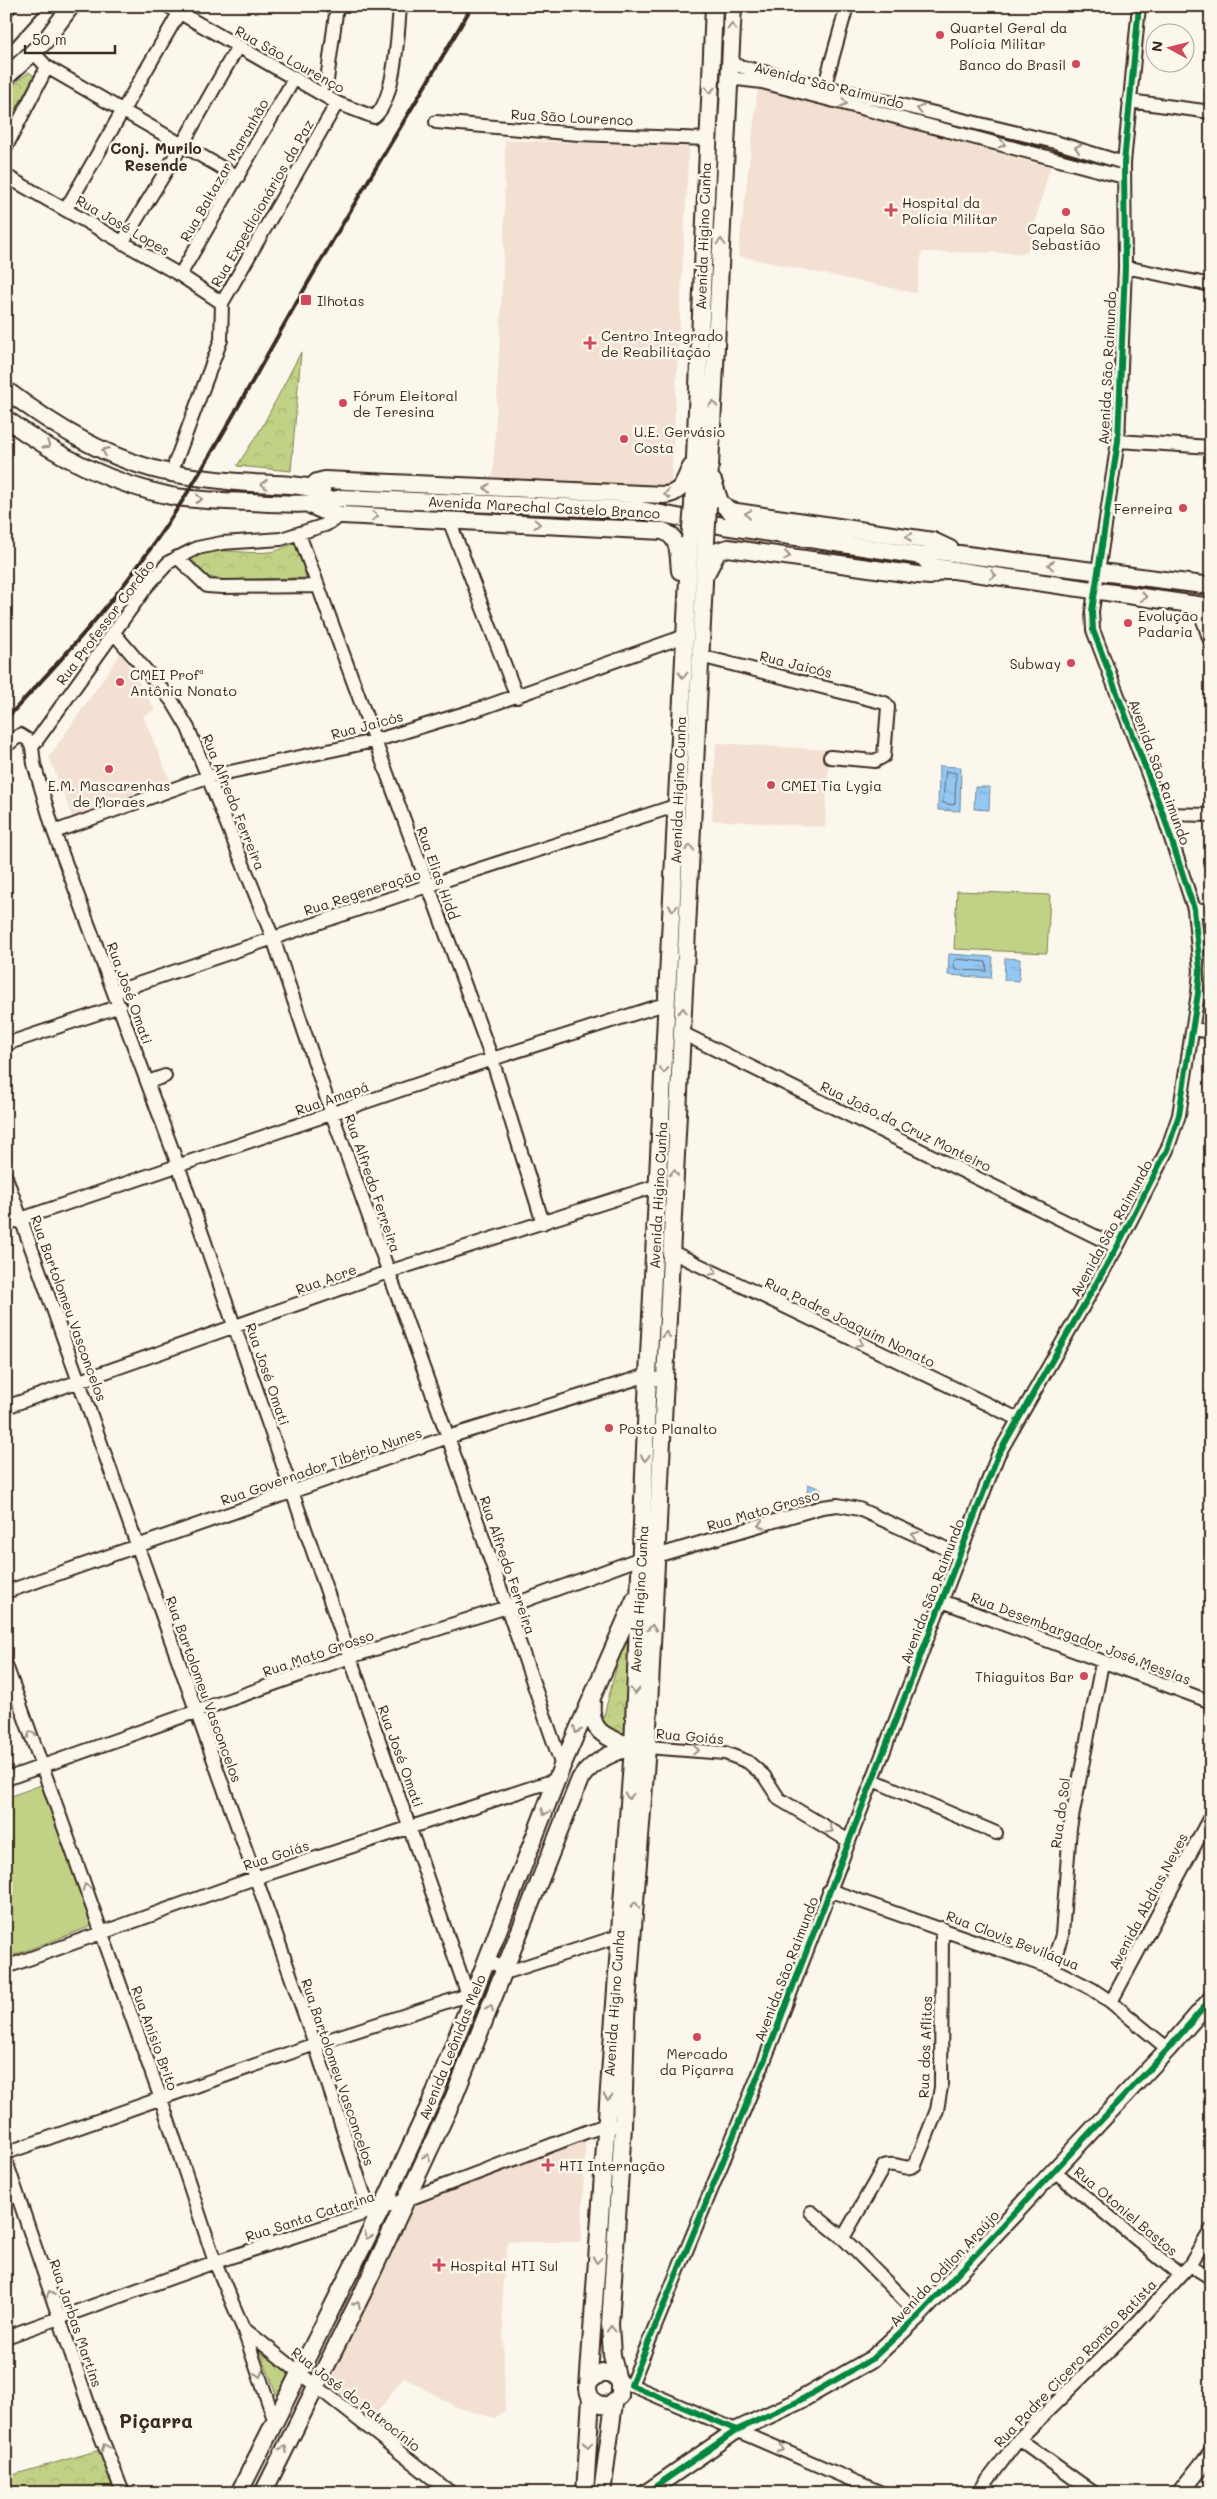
<svg xmlns="http://www.w3.org/2000/svg" width="1217" height="2499" viewBox="0 0 1217 2499" font-family="Mali,sans-serif">
<style>
.built{fill:#f3e0d2}
.grass{fill:#c1d286;stroke:#7e7e52}
.forest{fill:url(#forest-crowns);stroke:#7e7e52}
.water{fill:url(#water-ripples);stroke:#70889d}
.lines{fill:none;stroke-linecap:round;stroke-linejoin:round}
.shore{stroke:#5f6972;stroke-width:1}
.minor-casing{stroke:#3b2a1e;stroke-width:16}
.major-casing{stroke:#3b2a1e;stroke-width:20}
.minor{stroke:#fbf7ec;stroke-width:12}
.major{stroke:#fbf7ec;stroke-width:16}
.rail{stroke:#3b2a1e;stroke-width:4}
.major-bridge-casing{stroke:#3b2a1e;stroke-width:20;stroke-linecap:butt}
.major-bridge{stroke:#fbf7ec;stroke-width:16}
.cycleway-casing{stroke:#fbf7ec;stroke-width:9}
.cycleway{stroke:#00873e;stroke-width:6}
.oneway{stroke:#9b9085}
.poi-dot{fill:#d1495b;stroke:#fbf7ec;stroke-width:2}
.labels{text-anchor:middle;dominant-baseline:central;stroke-width:5;stroke-linejoin:round;paint-order:stroke}
.poi-label{font-size:14px;fill:#3b2a1e;stroke:#fbf7ec;text-anchor:start}
.street-label{font-size:14px;fill:#3b2a1e;stroke:#fbf7ec}
.neighbourhood-label{font-size:15px;font-weight:bold;fill:#3b2a1e;stroke:#fbf7ec}
.district-label{font-size:19px;font-weight:bold;fill:#3b2a1e;stroke:#fbf7ec}
</style>
<defs>
<pattern id="forest-crowns" width="20" height="18" patternUnits="userSpaceOnUse" patternTransform="scale(1.25)"><rect width="20" height="18" fill="#c1d286"/><path d="M2 6a3 3 0 1 1 6 0M12 15a3 3 0 1 1 6 0" fill="none" stroke="#a7b473"/></pattern>
<pattern id="water-ripples" width="26" height="14" patternUnits="userSpaceOnUse" patternTransform="scale(1.25)"><rect width="26" height="14" fill="#94c7f1"/><path d="M2 4q2-2 4 0t4 0M15 11q2-2 4 0t4 0" fill="none" stroke="#80abce"/></pattern>
</defs>
<rect width="100%" height="100%" fill="#fbf7ec"/>
<filter id="ink" filterUnits="userSpaceOnUse"><feTurbulence type="fractalNoise" baseFrequency=".02" numOctaves="2"/><feDisplacementMap in="SourceGraphic" scale="10" xChannelSelector="R" yChannelSelector="G"/><feConvolveMatrix kernelMatrix="1 2 1 2 8 2 1 2 1" color-interpolation-filters="sRGB"/></filter>
<g filter="url(#ink)">
<!-- built -->
<path class="built" d="M 758,88 L 1050,167 L 1027,253 L 922,252 L 916,293 L 738,256 Z
M 505,140 L 689,147 L 671,484 L 665,487 L 493,480 L 504,248 Z
M 121,653 L 155,710 L 143,716 L 170,780 L 73,818 L 49,757 Z
M 716,743 L 829,750 L 825,827 L 712,820 Z
M 586,2132 L 581,2242 L 508,2242 L 502,2289 L 505,2410 L 495,2418 L 456,2407 L 404,2377 L 367,2425 L 315,2383 L 407,2195 Z"/>
<!-- grass -->
<path class="grass" d="M 957,891 L 1050,895 L 1047,953 L 954,949 Z
M 41,1785 L 92,1926 L 6,1958 L 6,1798 Z"/>
<!-- forest -->
<path class="forest" d="M 29,72 L 34,76 L 6,127 L 6,90 Z
M 301,352 L 291,471 L 237,466 L 262,427 Z
M 297,542 L 303,560 L 306,578 L 219,580 L 204,575 L 190,556 C 215,545 242,555 268,552 C 277,552 288,546 297,542 Z
M 627,1635 L 629,1718 L 626,1735 C 614,1734 609,1729 603,1719 L 624,1638 Z
M 260,2351 L 296,2375 L 279,2402 Z
M 103,2449 L 117,2489 L 105,2493 L 6,2493 L 6,2477 Z"/>
<!-- water -->
<path class="water" d="M 939,766 L 961,767 L 960,811 L 938,810 Z
M 975,787 L 990,787 L 989,810 L 974,809 Z
M 949,954 L 993,957 L 991,978 L 948,975 Z
M 1005,958 L 1020,959 L 1019,981 L 1004,980 Z
M 808,1484 L 821,1489 L 820,1498 L 806,1502 Z"/>
<g class="lines">
<!-- shore -->
<path class="shore" d="M 946,771 L 956,773 L 955,803 L 953,805 L 943,803 Z
M 956,959 L 986,962 L 987,971 L 955,970 L 954,962 Z"/>
<defs>
<path id="minor" d="M 168,6 L 337,103 L 374,117 C 395,102 398,31 400,6
M 730,64 L 1055,142 L 1124,163
M 47,67 L 238,177
M 729,78 L 762,82 L 1124,177
M 325,95 L 337,6
M 822,95 L 847,6
M 1129,101 L 1211,112
M 436,122 L 578,134 L 707,139
M 6,147 L 47,67 L 34,53
M 6,176 L 180,275 L 222,303
M 66,209 L 179,13
M 122,243 L 182,145 L 238,46
M 1125,267 L 1211,285
M 180,275 L 294,79
M 1118,441 L 1211,447
M 175,463 L 221,340 L 222,303 L 337,103
M 342,515 L 325,525 L 281,539 L 222,543 L 197,548 L 169,562 L 147,586 L 32,747 L 34,764 L 54,832 L 178,1165 L 468,1995
M 449,520 L 517,697
M 299,534 L 492,1059 L 543,1223
M 177,557 L 207,586 L 222,587 L 318,586
M 1198,605 L 1211,644
M 113,632 L 172,701 L 188,728 L 273,938 L 332,1114 L 448,1437 L 562,1766
M 700,656 L 885,703 L 888,707 L 884,756 L 875,761 L 830,757
M 6,746 L 20,735 L 28,740 L 32,747
M 1163,814 L 1211,815
M 54,832 L 207,777 L 374,741 L 482,708 L 685,636
M 1194,909 L 1211,911
M 114,992 L 427,886 L 678,805
M 1194,1029 L 1211,1032
M 682,1033 L 1117,1247
M 6,1044 L 120,1006
M 148,1082 L 165,1076
M 6,1177 L 315,2044 L 370,2213
M 6,1224 L 492,1059 L 668,1003
M 670,1251 L 1018,1419
M 6,1407 L 388,1272 L 659,1185
M 656,1556 L 822,1507 L 838,1505 L 859,1509 L 960,1555
M 6,1592 L 448,1437 L 648,1375 L 656,1379
M 942,1601 L 1211,1702
M 6,1665 L 161,2099 L 215,2262 L 243,2328 L 275,2422
M 647,1747 L 725,1753 L 748,1762 L 764,1776 L 779,1799 L 849,1841
M 6,1779 L 350,1657 L 507,1607 L 641,1558
M 873,1780 L 996,1833
M 829,1890 L 1051,1968 L 1092,1989 L 1111,2002 L 1168,2049
M 488,1961 L 511,1971 L 619,1936
M 6,1967 L 255,1878 L 558,1779
M 1051,1968 L 1062,1935 L 1070,1828 L 1102,1663
M 1111,2002 L 1211,1815
M 6,2153 L 315,2044 L 474,1993
M 6,2161 L 89,2406 L 123,2493
M 1053,2170 L 1180,2275
M 811,2212 L 843,2238 L 919,2315
M 843,2238 L 884,2166 C 896,2161 904,2172 915,2165 L 937,2110 L 941,2087 L 942,1928
M 1190,2265 L 1211,2278
M 243,2328 L 451,2493
M 6,2337 L 215,2262 L 406,2200 L 586,2132 L 606,2125 L 615,2126
M 631,2385 L 765,2059 L 998,1455 L 1117,1247 L 1167,1150 L 1179,1115 L 1198,993 L 1200,970 L 1194,909 L 1163,814 L 1093,630 L 1092,611 L 1118,441 L 1125,267 L 1124,163 L 1139,6
M 631,2385 L 882,2493
M 1019,2439 L 1094,2493
M 978,2493 L 1019,2439 L 1138,2322 L 1190,2265 L 1211,2230"/>
<path id="major" d="M 6,35 L 32,6
M 6,77 L 45,41 L 71,6
M 6,390 C 55,427 110,461 171,473 C 190,477 209,479 228,481 C 259,485 291,482 322,490
M 6,419 C 55,455 112,484 171,496 C 197,501 225,501 251,502 C 285,504 309,506 342,498 L 641,510 L 724,526 L 922,556
M 713,481 L 720,502 L 730,511 L 933,541 L 950,549
M 312,487 L 317,482 L 325,480 L 664,495 C 682,494 684,481 691,467
M 310,505 L 326,512 L 342,515 L 663,531 C 681,538 678,555 680,571
M 693,505 L 714,6
M 708,506 L 733,6
M 922,556 L 933,567 L 1211,607
M 922,556 L 936,551 L 1211,586
M 707,572 L 718,551 L 728,548 L 918,575 L 930,576 L 945,569
M 592,1702 C 589,1734 607,1737 633,1747
M 617,2377 L 612,2355 L 610,2324 L 623,2126 L 626,2018 L 647,1747 L 706,541
M 589,2382 L 602,2372 L 613,2374 L 620,2382 L 620,2396 L 609,2405 C 597,2407 589,2400 588,2388 L 633,1747 L 648,1375 L 690,539
M 239,2493 L 382,2208 L 435,2093 L 562,1766 L 635,1599
M 263,2493 L 363,2292 L 454,2097 L 580,1779 C 594,1760 619,1747 642,1747
M 585,2493 L 591,2398
M 602,2493 L 614,2403
M 646,2493 L 737,2430 L 797,2402 L 872,2359 L 919,2315 L 1168,2049 L 1211,1999
M 1180,2493 L 1211,2454"/>
</defs>
<!-- minor casing -->
<use href="#minor" class="minor-casing"/>
<!-- major casing -->
<use href="#major" class="major-casing"/>
<!-- minor -->
<use href="#minor" class="minor"/>
<!-- major -->
<use href="#major" class="major"/>
<!-- rail -->
<path class="rail" d="M 6,719 C 46,676 86,633 122,587 C 191,499 242,398 297,302 C 354,202 415,105 472,6"/>
<defs>
<path id="major-bridge" d="M 690,539 L 693,505
M 706,541 L 708,506"/>
</defs>
<!-- major-bridge casing -->
<use href="#major-bridge" class="major-bridge-casing"/>
<!-- major-bridge -->
<use href="#major-bridge" class="major-bridge"/>
<defs>
<path id="cycleway" d="M 737,2430 L 631,2385 L 765,2059 L 998,1455 L 1117,1247 L 1167,1150 L 1179,1115 L 1198,993 L 1200,970 L 1194,909 L 1163,814 L 1093,630 L 1092,611 L 1118,441 L 1125,267 L 1124,163 L 1139,6
M 646,2493 L 737,2430 L 797,2402 L 872,2359 L 919,2315 L 1168,2049 L 1211,1999"/>
</defs>
<!-- cycleway casing -->
<use href="#cycleway" class="cycleway-casing"/>
<!-- cycleway -->
<use href="#cycleway" class="cycleway"/>
</g>
<!-- one-way arrows -->
<defs><path id="oneway-chevron" d="M-2-3.5L2.5 0L-2 3.5" fill="none" stroke-width="1.6" stroke-linecap="round" stroke-linejoin="round" transform="scale(1.25)"/></defs>
<g class="oneway">
<use href="#oneway-chevron" transform="translate(732 27) rotate(-87)"/>
<use href="#oneway-chevron" transform="translate(710 90) rotate(93)"/>
<use href="#oneway-chevron" transform="translate(844 103) rotate(14)"/>
<use href="#oneway-chevron" transform="translate(920 109) rotate(-167)"/>
<use href="#oneway-chevron" transform="translate(1002 144) rotate(14)"/>
<use href="#oneway-chevron" transform="translate(1078 148) rotate(-163)"/>
<use href="#oneway-chevron" transform="translate(721 242) rotate(-87)"/>
<use href="#oneway-chevron" transform="translate(713 404) rotate(-88)"/>
<use href="#oneway-chevron" transform="translate(47 445) rotate(32)"/>
<use href="#oneway-chevron" transform="translate(105 451) rotate(-156)"/>
<use href="#oneway-chevron" transform="translate(264 484) rotate(-176)"/>
<use href="#oneway-chevron" transform="translate(487 488) rotate(-177)"/>
<use href="#oneway-chevron" transform="translate(667 494) rotate(173)"/>
<use href="#oneway-chevron" transform="translate(199 499) rotate(6)"/>
<use href="#oneway-chevron" transform="translate(748 514) rotate(-172)"/>
<use href="#oneway-chevron" transform="translate(375 516) rotate(3)"/>
<use href="#oneway-chevron" transform="translate(537 524) rotate(3)"/>
<use href="#oneway-chevron" transform="translate(909 537) rotate(-171)"/>
<use href="#oneway-chevron" transform="translate(787 556) rotate(8)"/>
<use href="#oneway-chevron" transform="translate(1051 565) rotate(-173)"/>
<use href="#oneway-chevron" transform="translate(993 575) rotate(8)"/>
<use href="#oneway-chevron" transform="translate(1144 597) rotate(8)"/>
<use href="#oneway-chevron" transform="translate(683 675) rotate(92)"/>
<use href="#oneway-chevron" transform="translate(690 848) rotate(-87)"/>
<use href="#oneway-chevron" transform="translate(673 908) rotate(93)"/>
<use href="#oneway-chevron" transform="translate(683 1011) rotate(-87)"/>
<use href="#oneway-chevron" transform="translate(664 1070) rotate(93)"/>
<use href="#oneway-chevron" transform="translate(674 1173) rotate(-87)"/>
<use href="#oneway-chevron" transform="translate(714 1272) rotate(26)"/>
<use href="#oneway-chevron" transform="translate(666 1335) rotate(-87)"/>
<use href="#oneway-chevron" transform="translate(860 1343) rotate(26)"/>
<use href="#oneway-chevron" transform="translate(645 1458) rotate(92)"/>
<use href="#oneway-chevron" transform="translate(761 1525) rotate(163)"/>
<use href="#oneway-chevron" transform="translate(915 1535) rotate(-156)"/>
<use href="#oneway-chevron" transform="translate(652 1628) rotate(-87)"/>
<use href="#oneway-chevron" transform="translate(635 1691) rotate(92)"/>
<use href="#oneway-chevron" transform="translate(577 1730) rotate(114)"/>
<use href="#oneway-chevron" transform="translate(31 1734) rotate(-110)"/>
<use href="#oneway-chevron" transform="translate(696 1750) rotate(4)"/>
<use href="#oneway-chevron" transform="translate(629 1796) rotate(94)"/>
<use href="#oneway-chevron" transform="translate(545 1812) rotate(112)"/>
<use href="#oneway-chevron" transform="translate(830 1830) rotate(31)"/>
<use href="#oneway-chevron" transform="translate(86 1887) rotate(-110)"/>
<use href="#oneway-chevron" transform="translate(635 1905) rotate(-86)"/>
<use href="#oneway-chevron" transform="translate(490 2008) rotate(-68)"/>
<use href="#oneway-chevron" transform="translate(608 2097) rotate(94)"/>
<use href="#oneway-chevron" transform="translate(427 2157) rotate(-66)"/>
<use href="#oneway-chevron" transform="translate(368 2236) rotate(116)"/>
<use href="#oneway-chevron" transform="translate(597 2260) rotate(94)"/>
<use href="#oneway-chevron" transform="translate(50 2294) rotate(-108)"/>
<use href="#oneway-chevron" transform="translate(357 2304) rotate(-63)"/>
<use href="#oneway-chevron" transform="translate(611 2329) rotate(-92)"/>
<use href="#oneway-chevron" transform="translate(259 2374) rotate(71)"/>
<use href="#oneway-chevron" transform="translate(588 2445) rotate(94)"/>
<use href="#oneway-chevron" transform="translate(105 2447) rotate(-111)"/>
<use href="#oneway-chevron" transform="translate(284 2449) rotate(-63)"/>
<use href="#oneway-chevron" transform="translate(781 2449) rotate(23)"/>
</g>
</g>
<!-- markers -->
<g class="poi-dot">
<circle cx="940" cy="35" r="5"/>
<circle cx="1076" cy="64" r="5"/>
<path d="M888.5 202.5h5v5h5v5h-5v5h-5v-5h-5v-5h5z"/>
<circle cx="1066" cy="212" r="5"/>
<rect x="300" y="294" width="12" height="12" rx="2.5"/>
<path d="M587.5 335.5h5v5h5v5h-5v5h-5v-5h-5v-5h5z"/>
<circle cx="343" cy="403" r="5"/>
<circle cx="624" cy="439" r="5"/>
<circle cx="1183" cy="508" r="5"/>
<circle cx="1128" cy="623" r="5"/>
<circle cx="1071" cy="663" r="5"/>
<circle cx="120" cy="682" r="5"/>
<circle cx="109" cy="769" r="5"/>
<circle cx="771" cy="785" r="5"/>
<circle cx="609" cy="1428" r="5"/>
<circle cx="1084" cy="1676" r="5"/>
<circle cx="697" cy="2037" r="5"/>
<path d="M545.5 2157.5h5v5h5v5h-5v5h-5v-5h-5v-5h5z"/>
<path d="M436.5 2257.5h5v5h5v5h-5v5h-5v-5h-5v-5h5z"/>
</g>
<g class="labels">
<!-- poi labels -->
<g class="poi-label">
<text x="950" y="27">Quartel Geral da<tspan x="950" dy="16">Polícia Militar</tspan></text>
<text x="1066" y="64" text-anchor="end">Banco do Brasil</text>
<text x="902" y="202">Hospital da<tspan x="902" dy="16">Polícia Militar</tspan></text>
<text x="1066" y="228" text-anchor="middle">Capela São<tspan x="1066" dy="16">Sebastião</tspan></text>
<text x="317" y="300">Ilhotas</text>
<text x="601" y="335">Centro Integrado<tspan x="601" dy="16">de Reabilitação</tspan></text>
<text x="353" y="395">Fórum Eleitoral<tspan x="353" dy="16">de Teresina</tspan></text>
<text x="634" y="431">U.E. Gervásio<tspan x="634" dy="16">Costa</tspan></text>
<text x="1173" y="508" text-anchor="end">Ferreira</text>
<text x="1138" y="615">Evolução<tspan x="1138" dy="16">Padaria</tspan></text>
<text x="1061" y="663" text-anchor="end">Subway</text>
<text x="130" y="674">CMEI Profª<tspan x="130" dy="16">Antônia Nonato</tspan></text>
<text x="109" y="785" text-anchor="middle">E.M. Mascarenhas<tspan x="109" dy="16">de Moraes</tspan></text>
<text x="781" y="785">CMEI Tia Lygia</text>
<text x="619" y="1428">Posto Planalto</text>
<text x="1074" y="1676" text-anchor="end">Thiaguitos Bar</text>
<text x="697" y="2053" text-anchor="middle">Mercado<tspan x="697" dy="16">da Piçarra</tspan></text>
<text x="559" y="2165">HTI Internação</text>
<text x="450" y="2265">Hospital HTI Sul</text>
</g>
<!-- street labels -->
<g class="street-label">
<text transform="translate(290 59) rotate(29)">Rua São Lourenço</text>
<text transform="translate(829 85) rotate(14)">Avenida São Raimundo</text>
<text transform="translate(572 117) rotate(3)">Rua São Lourenco</text>
<text transform="translate(224 170) rotate(-60)">Rua Baltazar Maranhão</text>
<text transform="translate(262 203) rotate(-60)">Rua Expedicionários da Paz</text>
<text transform="translate(123 225) rotate(30)">Rua José Lopes</text>
<text transform="translate(703 236) rotate(-88)">Avenida Higino Cunha</text>
<text transform="translate(1107 368) rotate(-87)">Avenida São Raimundo</text>
<text transform="translate(544 507) rotate(3)">Avenida Marechal Castelo Branco</text>
<text transform="translate(105 622) rotate(-53)">Rua Professor Cordão</text>
<text transform="translate(796 664) rotate(14)">Rua Jaicós</text>
<text transform="translate(367 725) rotate(-15)">Rua Jaicós</text>
<text transform="translate(1160 772) rotate(70)">Avenida São Raimundo</text>
<text transform="translate(678 790) rotate(-88)">Avenida Higino Cunha</text>
<text transform="translate(234 802) rotate(68)">Rua Alfredo Ferreira</text>
<text transform="translate(438 873) rotate(70)">Rua Elias Hidd</text>
<text transform="translate(362 892) rotate(-18)">Rua Regeneração</text>
<text transform="translate(130 993) rotate(70)">Rua José Omati</text>
<text transform="translate(332 1098) rotate(-19)">Rua Amapá</text>
<text transform="translate(906 1126) rotate(26)">Rua João da Cruz Monteiro</text>
<text transform="translate(373 1183) rotate(71)">Rua Alfredo Ferreira</text>
<text transform="translate(658 1195) rotate(-87)">Avenida Higino Cunha</text>
<text transform="translate(1111 1228) rotate(-61)">Avenida São Raimundo</text>
<text transform="translate(326 1279) rotate(-20)">Rua Acre</text>
<text transform="translate(69 1308) rotate(70)">Rua Bartolomeu Vasconcelos</text>
<text transform="translate(850 1322) rotate(26)">Rua Padre Joaquim Nonato</text>
<text transform="translate(268 1374) rotate(71)">Rua José Omati</text>
<text transform="translate(321 1466) rotate(-19)">Rua Governador Tibério Nunes</text>
<text transform="translate(763 1510) rotate(-16)">Rua Mato Grosso</text>
<text transform="translate(508 1565) rotate(71)">Rua Alfredo Ferreira</text>
<text transform="translate(932 1591) rotate(-69)">Avenida São Raimundo</text>
<text transform="translate(639 1599) rotate(-87)">Avenida Higino Cunha</text>
<text transform="translate(1081 1638) rotate(21)">Rua Desembargador José Messias</text>
<text transform="translate(318 1653) rotate(-19)">Rua Mato Grosso</text>
<text transform="translate(204 1689) rotate(70)">Rua Bartolomeu Vasconcelos</text>
<text transform="translate(690 1736) rotate(5)">Rua Goiás</text>
<text transform="translate(401 1756) rotate(70)">Rua José Omati</text>
<text transform="translate(1060 1813) rotate(-82)">Rua do Sol</text>
<text transform="translate(276 1855) rotate(-18)">Rua Goiás</text>
<text transform="translate(1148 1901) rotate(-62)">Avenida Abdias Neves</text>
<text transform="translate(1013 1940) rotate(21)">Rua Clovis Beviláqua</text>
<text transform="translate(786 1969) rotate(-69)">Avenida São Raimundo</text>
<text transform="translate(614 2003) rotate(-86)">Avenida Higino Cunha</text>
<text transform="translate(155 2038) rotate(70)">Rua Anísio Brito</text>
<text transform="translate(452 2047) rotate(-68)">Avenida Leônidas Melo</text>
<text transform="translate(925 2047) rotate(-88)">Rua dos Aflitos</text>
<text transform="translate(338 2072) rotate(71)">Rua Bartolomeu Vasconcelos</text>
<text transform="translate(1126 2211) rotate(40)">Rua Otoniel Bastos</text>
<text transform="translate(310 2216) rotate(-18)">Rua Santa Catarina</text>
<text transform="translate(944 2268) rotate(-47)">Avenida Odilon Araújo</text>
<text transform="translate(76 2323) rotate(71)">Rua Jarbas Martins</text>
<text transform="translate(1075 2363) rotate(-46)">Rua Padre Cicero Romão Batista</text>
<text transform="translate(356 2399) rotate(38)">Rua José do Patrocínio</text>
</g>
<!-- neighbourhood labels -->
<g class="neighbourhood-label">
<text x="156" y="148">Conj. Murilo<tspan x="156" dy="17">Resende</tspan></text>
</g>
<!-- district labels -->
<g class="district-label">
<text x="156" y="2420">Piçarra</text>
</g>
</g>
<!-- margin -->
<rect width="1217" height="2499" fill="none" stroke="#fbf7ec" stroke-width="25"/>
<rect x="12" y="12" width="1192" height="2474" fill="none" stroke="#3b2a1e" stroke-width="2" filter="url(#ink)"/>
<!-- north arrow -->
<g transform="translate(1170 48) rotate(277)"><circle r="24" fill="#fbf7ec" stroke="#aea59a"/>
<path d="M0-4L9 19L0 12L-9 19Z" fill="#d1495b"/>
<text y="-8" font-size="14" font-weight="bold" text-anchor="middle" fill="#3b2a1e">N</text>
</g>
<!-- scale -->
<path d="M25 45v8h90v-8" fill="none" stroke="#3b2a1e" stroke-width="2.5"/>
<text x="32" y="45" font-size="15" fill="#3b2a1e" stroke="#fbf7ec" stroke-width="4" paint-order="stroke">50 m</text>
</svg>
